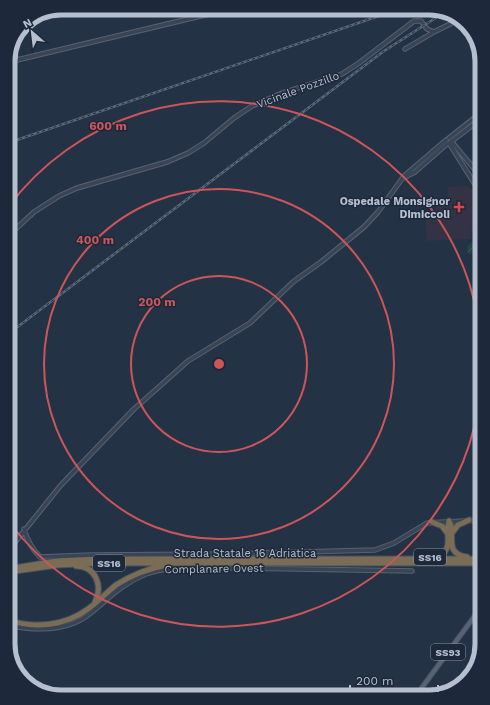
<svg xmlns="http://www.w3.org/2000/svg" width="490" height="705" viewBox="0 0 490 705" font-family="'Work Sans',sans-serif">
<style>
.medical{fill:#343245}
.garden{fill:url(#garden-furrows)}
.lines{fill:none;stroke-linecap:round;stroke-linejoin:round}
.minor-casing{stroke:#576272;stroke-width:5.5}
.major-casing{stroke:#424d5e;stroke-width:6}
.highway-casing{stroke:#434f5f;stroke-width:7}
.minor{stroke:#394455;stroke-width:3.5}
.major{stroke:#576375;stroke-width:4}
.highway{stroke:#7b6d55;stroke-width:5}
.rail-casing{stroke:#5b687c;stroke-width:2.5}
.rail{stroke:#1d293a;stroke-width:1;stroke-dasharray:3;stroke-linecap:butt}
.ring{fill:none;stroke:#cc555a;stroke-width:2}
.health-dot{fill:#e0444e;stroke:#1d293a;stroke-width:1.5}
.labels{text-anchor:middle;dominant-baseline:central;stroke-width:3;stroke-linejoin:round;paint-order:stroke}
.shield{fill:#1d293a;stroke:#8892a2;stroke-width:1}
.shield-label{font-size:10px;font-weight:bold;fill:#b6bfce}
.street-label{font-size:11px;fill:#b6bfce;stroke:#1d293a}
.poi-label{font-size:11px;font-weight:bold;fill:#b6bfce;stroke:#1d293a;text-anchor:end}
.rim{fill:none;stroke:#b6bfce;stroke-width:5}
.centre{fill:#cc555a;stroke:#1d293a;stroke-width:2}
.ring-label{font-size:12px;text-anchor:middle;font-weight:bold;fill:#cc555a;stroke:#1d293a;stroke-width:3;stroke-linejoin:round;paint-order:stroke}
</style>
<defs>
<pattern id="garden-furrows" width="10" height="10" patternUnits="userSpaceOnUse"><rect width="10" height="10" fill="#264246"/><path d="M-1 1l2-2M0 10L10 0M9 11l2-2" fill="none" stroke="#435c60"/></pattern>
</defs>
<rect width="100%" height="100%" fill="#243245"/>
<!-- medical -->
<path class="medical" d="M 469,186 L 470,189 L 482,189 L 482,229 L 471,230 L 471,239 L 427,241 L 425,217 L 436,216 L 436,198 L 448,198 L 448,187 Z"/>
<!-- garden -->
<path class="garden" d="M 472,242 L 481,249 L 481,253 L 468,254 L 467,247 Z"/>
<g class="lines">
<defs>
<path id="minor" d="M 12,49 L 17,60
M 405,49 L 434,32 L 460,19
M 8,63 L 17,60 L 234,8
M 449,138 L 482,112
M 451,141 L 482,178
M 452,141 L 482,118
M 449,143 L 476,186 L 478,185
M 403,178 L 415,172 L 448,143
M 8,236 L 34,212 L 59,196 L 77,188 L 167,162 L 188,153 L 204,143 L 234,118 L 252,106 L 282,93 L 342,74 L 359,63 L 414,21 L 421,21 L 427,29 L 434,32
M 24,529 C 27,540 32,549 40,557 L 92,555 L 225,554 L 375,550 L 394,543 L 427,523 L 482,520
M 8,551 L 61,485 L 134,409 L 188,361 L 250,323 L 293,282 L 321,262 L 364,227 L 378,212 L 404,176 L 446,140
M 8,625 C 36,631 69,632 92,612 C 110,597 123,583 146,574 C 174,564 212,568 242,568 C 299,569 356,570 412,571"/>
<path id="major" d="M 415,697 L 482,606"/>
<path id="highway" d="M 449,521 C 457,534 442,553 467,557
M 432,522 L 442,526 L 448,534
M 452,533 L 458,525 L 469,520
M 433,557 C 457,552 444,535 449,521
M 76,566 C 96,566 103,586 95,602
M 8,569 L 57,561 L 99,559 L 482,559
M 8,572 L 58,565 L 99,563 L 482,563
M 8,620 C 34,629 65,626 88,609 C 98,602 106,593 116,585 C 132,575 150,568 168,565"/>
</defs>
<!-- minor casing -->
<use href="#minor" class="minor-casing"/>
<!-- major casing -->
<use href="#major" class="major-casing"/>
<!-- highway casing -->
<use href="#highway" class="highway-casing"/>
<!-- minor -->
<use href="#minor" class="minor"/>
<!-- major -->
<use href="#major" class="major"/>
<!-- highway -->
<use href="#highway" class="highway"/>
<defs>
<path id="rail" d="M 8,143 L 402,8
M 8,334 L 384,51 L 445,12"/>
</defs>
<!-- rail casing -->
<use href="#rail" class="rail-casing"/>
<!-- rail -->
<use href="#rail" class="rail"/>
</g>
<!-- distance rings -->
<g class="ring">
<circle cx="219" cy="364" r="88"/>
<circle cx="219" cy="364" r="175"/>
<path d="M482 366A263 263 0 0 1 9 522M9 206A263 263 0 0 1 482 362"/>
</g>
<!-- markers -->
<path class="health-dot" d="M457 201h4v4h4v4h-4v4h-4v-4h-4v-4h4z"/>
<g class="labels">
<!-- shield labels -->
<g class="shield">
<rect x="414" y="549" width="32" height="16" rx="3"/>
<rect x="93" y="555" width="32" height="16" rx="3"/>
<rect x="431" y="644" width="34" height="16" rx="3"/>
</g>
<g class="shield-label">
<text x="430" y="557">SS16</text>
<text x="109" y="563">SS16</text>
<text x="448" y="652">SS93</text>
</g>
<!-- street labels -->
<g class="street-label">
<text transform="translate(298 90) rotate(-20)">Vicinale Pozzillo</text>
<text x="245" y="553">Strada Statale 16 Adriatica</text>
<text transform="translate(214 569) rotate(-1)">Complanare Ovest</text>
</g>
<!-- poi labels -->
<g class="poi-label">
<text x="450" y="201">Ospedale Monsignor<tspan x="450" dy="13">Dimiccoli</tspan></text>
</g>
</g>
<!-- crop -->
<path d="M0 0H490V705H0ZM61 15H429A46 46 0 0 1 475 61V644A46 46 0 0 1 429 690H61A46 46 0 0 1 15 644V61A46 46 0 0 1 61 15Z" fill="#1d293a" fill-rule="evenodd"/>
<path class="rim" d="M61 15H429A46 46 0 0 1 475 61V644A46 46 0 0 1 429 690H61A46 46 0 0 1 15 644V61A46 46 0 0 1 61 15Z"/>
<circle cx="219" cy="364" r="6" class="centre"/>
<g class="ring-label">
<text x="108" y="130">600 m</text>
<text x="95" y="244">400 m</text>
<text x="157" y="306">200 m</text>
</g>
<!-- north arrow -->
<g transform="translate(32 32) rotate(332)" stroke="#1d293a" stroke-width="3" paint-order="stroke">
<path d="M0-3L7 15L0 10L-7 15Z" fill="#b6bfce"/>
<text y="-6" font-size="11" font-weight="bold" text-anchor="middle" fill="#b6bfce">N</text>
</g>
<!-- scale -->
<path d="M350 685v6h88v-6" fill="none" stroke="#b6bfce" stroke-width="2"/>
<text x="356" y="685" font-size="12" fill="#b6bfce" stroke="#1d293a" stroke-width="3" paint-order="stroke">200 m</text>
</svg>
